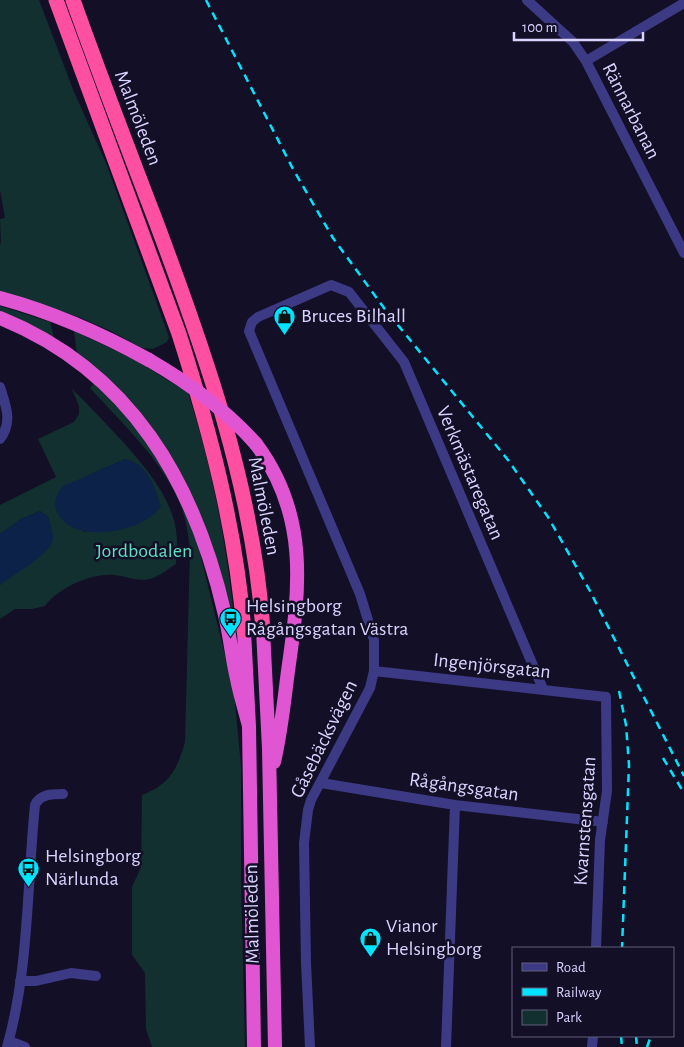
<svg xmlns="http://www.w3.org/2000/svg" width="684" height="1047" viewBox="0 0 684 1047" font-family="'Alegreya Sans',sans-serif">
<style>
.green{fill:#12302f;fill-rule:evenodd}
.water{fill:#0c2248}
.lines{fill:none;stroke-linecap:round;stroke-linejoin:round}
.minor{stroke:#3d3a85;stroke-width:10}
.trunk{stroke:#e055d1;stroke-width:14}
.motorway{stroke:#ff4fa3;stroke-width:15}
.rail{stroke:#00e5ff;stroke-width:2.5;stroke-dasharray:8 6;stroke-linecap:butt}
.trunk-bridge{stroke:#e055d1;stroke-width:14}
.labels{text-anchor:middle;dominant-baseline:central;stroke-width:5;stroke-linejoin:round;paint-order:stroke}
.street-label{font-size:20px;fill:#d9d4ff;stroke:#130f26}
.poi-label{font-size:20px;fill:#d9d4ff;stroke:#130f26;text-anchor:start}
.park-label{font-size:20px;fill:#5fe0c0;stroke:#130f26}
</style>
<rect width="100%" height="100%" fill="#130f26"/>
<!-- green -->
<path class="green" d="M 0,0 L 39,0 L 74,92 L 106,163 L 169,337 L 167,342 L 153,349 L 142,348 L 111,331 L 81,318 L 49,307 L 0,293 L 0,244 L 1,243 L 0,219 L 5,218 L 0,190 Z
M 0,306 L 50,322 L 55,341 L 0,313 Z
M 74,331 L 137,361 L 188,393 C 215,476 230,562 237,649 L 159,438 L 137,409 L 107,377 L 77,354 Z
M 94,383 L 131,419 L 170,475 L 195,533 L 234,692 L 241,766 L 241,876 L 245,1047 L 152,1047 L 146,1029 L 145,973 L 132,955 L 132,887 L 141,867 L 142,795 C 170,784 177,770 185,742 L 190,549 C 188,534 186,518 180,504 C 163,461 121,422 90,388 Z
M 72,389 C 90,406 106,424 123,442 C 142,464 162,486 172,514 C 178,531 178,547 176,564 C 169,568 161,575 153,578 C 141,583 126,576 114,575 C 91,573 58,588 45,606 L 32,609 L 15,609 L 0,619 L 0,585 L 53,537 L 48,517 L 40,511 L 21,519 L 0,534 L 0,505 L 56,477 L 38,439 L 74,422 L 79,414 L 79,406 ZM 125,459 L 86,532 L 73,527 L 64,520 L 61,488 Z"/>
<!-- water -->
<path class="water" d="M 125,459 C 147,463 155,487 161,506 C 145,534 61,548 55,504 C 55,499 58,491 62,487 C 65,484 72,483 76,481 C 92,473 109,466 125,459 Z
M 40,511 L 48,517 C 50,524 54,533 53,540 C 50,555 12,575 0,585 L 0,534 L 21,519 Z"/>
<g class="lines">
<!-- minor -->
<path class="minor" d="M 527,0 L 573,42 L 586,61 L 684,253
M 586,61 L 684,3
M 0,387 C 6,406 13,422 0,439
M 374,671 L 606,697 L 607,791 L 600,840 L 596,948
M 321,783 L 455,805 L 603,822
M 20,981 L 36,981 L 71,973 L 96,976
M 9,1041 L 25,1047
M 7,1047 C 29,970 27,884 35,805 C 40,794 52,794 63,794
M 310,1047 L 306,963 L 304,843 L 308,810 L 311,800 L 370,688 L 374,671 L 374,640 L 360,594 L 249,331 L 252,322 L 258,317 L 331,285 L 349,292 L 404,362 L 543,689
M 446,1047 L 455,805
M 592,1047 L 593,1036"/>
<!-- trunk -->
<path class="trunk" d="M 0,298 C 52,312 102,334 149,360
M 0,318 C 131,371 195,483 225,615 C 230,636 232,658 237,679 C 240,695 245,710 249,726
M 256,444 C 309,515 300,588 288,671 C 284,702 281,732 274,762
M 263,630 L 269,749 L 275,1047
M 244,631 L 249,726 L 254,1047"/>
<!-- motorway -->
<path class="motorway" d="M 56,0 L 179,334 C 210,431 236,529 244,631
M 73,0 C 99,73 127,146 155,219 C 205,352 253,487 263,630"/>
<!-- rail -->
<path class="rail" d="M 206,0 L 293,169 L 333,238 L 384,308 L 508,460 L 548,517 L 590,591 L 684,776
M 619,691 L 626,725 L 629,765 L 622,948
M 663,758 L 684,793
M 621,1036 L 622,1047
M 636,1036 L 637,1047
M 647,1047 L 651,1036"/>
<!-- trunk-bridge -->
<path class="trunk-bridge" d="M 149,360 C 189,383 225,409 256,444"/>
</g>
<!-- icons -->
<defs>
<symbol id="shop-pin" viewBox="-11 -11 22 30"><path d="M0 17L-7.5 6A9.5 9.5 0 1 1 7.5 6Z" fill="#00e5ff" stroke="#130f26"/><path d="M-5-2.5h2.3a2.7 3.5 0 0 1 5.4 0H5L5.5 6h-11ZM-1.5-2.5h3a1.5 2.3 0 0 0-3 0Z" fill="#111"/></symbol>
<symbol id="bus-pin" viewBox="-11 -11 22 30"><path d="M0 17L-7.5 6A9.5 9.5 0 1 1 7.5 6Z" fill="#00e5ff" stroke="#130f26"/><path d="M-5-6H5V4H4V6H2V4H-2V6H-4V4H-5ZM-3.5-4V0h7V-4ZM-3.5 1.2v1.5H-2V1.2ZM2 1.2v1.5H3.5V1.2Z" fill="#111"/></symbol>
</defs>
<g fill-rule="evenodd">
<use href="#shop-pin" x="272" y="304" width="25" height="34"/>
<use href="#bus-pin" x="218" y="606" width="25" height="34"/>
<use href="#bus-pin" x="16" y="856" width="25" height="34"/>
<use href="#shop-pin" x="358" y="926" width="25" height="34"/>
</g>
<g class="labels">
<!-- street labels -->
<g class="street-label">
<text transform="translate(631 111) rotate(63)">Rännarbanan</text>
<text transform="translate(138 118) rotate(69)">Malmöleden</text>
<text transform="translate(470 473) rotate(67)">Verkmästaregatan</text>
<text transform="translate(264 506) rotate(79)">Malmöleden</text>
<text transform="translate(492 666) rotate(6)">Ingenjörsgatan</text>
<text transform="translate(324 739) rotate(-64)">Gåsebäcksvägen</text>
<text transform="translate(464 787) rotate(8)">Rågångsgatan</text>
<text transform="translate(585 821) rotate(-86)">Kvarnstensgatan</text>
<text transform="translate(252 914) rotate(-91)">Malmöleden</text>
</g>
<!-- poi labels -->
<g class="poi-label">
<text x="301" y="316">Bruces Bilhall</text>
<text x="246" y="606">Helsingborg<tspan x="246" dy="23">Rågångsgatan Västra</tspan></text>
<text x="45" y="856">Helsingborg<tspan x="45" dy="23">Närlunda</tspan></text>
<text x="386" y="926">Vianor<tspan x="386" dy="23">Helsingborg</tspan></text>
</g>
<!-- park labels -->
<g class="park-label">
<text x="144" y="551">Jordbodalen</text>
</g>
</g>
<!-- legend -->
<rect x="512" y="947" width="162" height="90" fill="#130f26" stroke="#625e7d"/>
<rect x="522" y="963" width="25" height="8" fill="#3d3a85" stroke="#625e7d"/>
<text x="556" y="972" font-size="15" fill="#d9d4ff">Road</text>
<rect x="522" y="988" width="25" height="8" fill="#00e5ff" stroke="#625e7d"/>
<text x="556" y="997" font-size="15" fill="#d9d4ff">Railway</text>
<rect x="522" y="1010" width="25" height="15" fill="#12302f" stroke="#625e7d"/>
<text x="556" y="1022" font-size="15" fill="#d9d4ff">Park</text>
<!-- scale -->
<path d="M514 32v8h129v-8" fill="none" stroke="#d9d4ff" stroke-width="2.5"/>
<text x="522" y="32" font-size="15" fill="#d9d4ff" stroke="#130f26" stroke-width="4" paint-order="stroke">100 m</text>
</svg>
